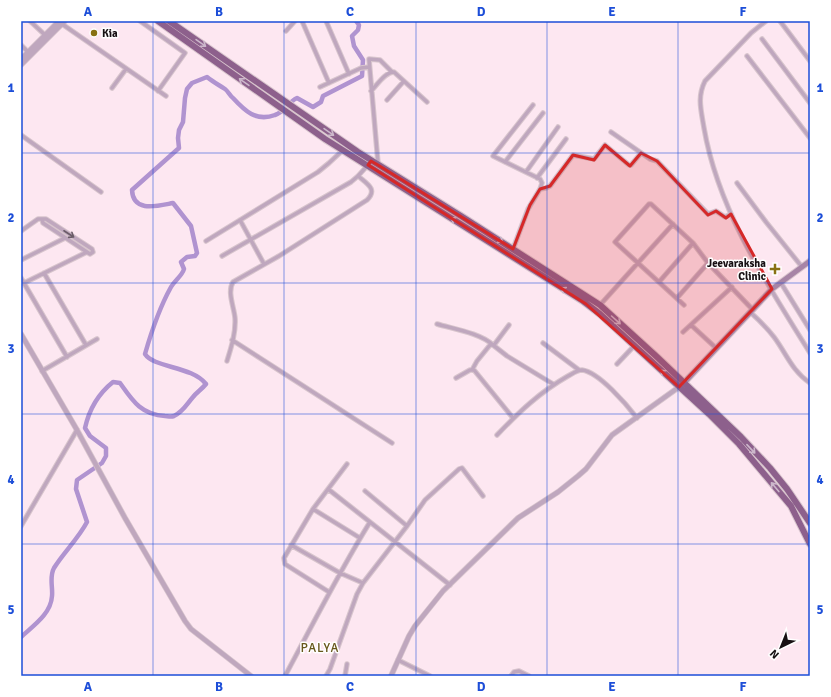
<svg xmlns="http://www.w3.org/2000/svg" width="831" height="697" viewBox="0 0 831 697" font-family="Signika,sans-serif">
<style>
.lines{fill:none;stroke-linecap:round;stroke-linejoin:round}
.canal{stroke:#b093d0;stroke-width:4.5}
.minor-casing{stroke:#d8c5cd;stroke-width:5.5}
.tertiary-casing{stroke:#d8c5cd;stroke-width:6}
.secondary-casing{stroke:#d8c5cd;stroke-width:7}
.trunk-casing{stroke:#d8c5cd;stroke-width:8}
.minor{stroke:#bfa7be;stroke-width:3.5}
.tertiary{stroke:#bfa7be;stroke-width:4.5}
.secondary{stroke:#a784a6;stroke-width:5}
.trunk{stroke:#8d608c;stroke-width:6}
.oneway{stroke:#ccb7cb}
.oneway2{stroke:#6b5c68}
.marked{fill:#d62828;fill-opacity:0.2;stroke:#d62828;stroke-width:3;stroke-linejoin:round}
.grid{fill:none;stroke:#1d4ed8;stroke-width:1;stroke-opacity:0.55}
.poi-dot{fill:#887113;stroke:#fff;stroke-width:1.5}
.labels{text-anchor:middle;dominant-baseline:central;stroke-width:3;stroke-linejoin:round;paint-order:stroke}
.poi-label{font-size:11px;font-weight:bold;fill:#171013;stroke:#fff;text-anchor:start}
.quarter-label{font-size:13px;letter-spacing:1px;fill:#67571b;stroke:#fff}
.neatline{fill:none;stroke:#1d4ed8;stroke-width:1.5}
.grid-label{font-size:13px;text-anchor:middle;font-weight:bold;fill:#1d4ed8}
</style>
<rect width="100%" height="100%" fill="#fde7f1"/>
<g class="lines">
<!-- canal -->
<path class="canal" d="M 21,637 C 33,626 51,614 52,596 C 53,587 49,577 54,568 C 64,552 78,539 87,522 L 76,489 L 77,480 L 102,463 L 106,456 L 106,448 L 90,436 L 85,428 C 89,410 98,394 113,382 L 120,383 C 132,400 141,415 165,416 C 167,416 171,417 174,416 C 183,412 187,404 193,397 C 197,392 202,389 206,384 C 192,366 154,368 145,354 C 151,333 161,305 171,287 C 175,280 182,276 184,269 L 181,262 L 187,257 L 195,256 L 197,253 L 191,226 L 173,203 C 157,206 133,213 132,190 L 179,148 L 178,138 L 179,130 L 183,122 L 185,98 L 187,89 L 192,83 L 207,77 C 213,82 219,85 225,89 C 228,91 230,96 233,98 C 245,111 256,122 275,115 C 285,112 288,102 297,98 L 313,107 L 321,102 L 323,96 L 362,76 L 363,60 L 354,46 L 352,36 L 358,30 L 359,25 L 356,21"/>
<defs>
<path id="minor" d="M 30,21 L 45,35
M 63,21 L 62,24 L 166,96
M 140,21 L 185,53 L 158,91
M 302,21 L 329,83
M 326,21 L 349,74
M 766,21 L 751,33 L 705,81 C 697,97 701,110 704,128 C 718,210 767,284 810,353
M 780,21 L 810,61
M 286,31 L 295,21
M 762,39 L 810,103
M 21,45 L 28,52
M 747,56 L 810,138
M 320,87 L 361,68 L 369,67
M 112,88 L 126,69
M 371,91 C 377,85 385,72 394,72 L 427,102
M 387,100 L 404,81
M 611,132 L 650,159 L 657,161 L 708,214 L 716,211 L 725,217 L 731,214
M 21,135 L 101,192
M 505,162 L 543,113
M 378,163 L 369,59 L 380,60 L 392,72
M 526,172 L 558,127
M 537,178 L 566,139
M 737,183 L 766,222 L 802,267
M 540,189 L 546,188 L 550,186 L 573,155 L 594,159 L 605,145 L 629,165 L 631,165 L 641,153
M 240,220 L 264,264
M 21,231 L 38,219 L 46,219 L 92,249 L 93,252 L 90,254 L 43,223 L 42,219
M 206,241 L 318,172 L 329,163 L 343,150
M 513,249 L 528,209 L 540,189 L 542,183 L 540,179 L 493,156 L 533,105
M 222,256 L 351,182 L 358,176 L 368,165
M 21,260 L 65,238
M 44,273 L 86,345
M 21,278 L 67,357
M 659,282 L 693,243
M 24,283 L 87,252
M 781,283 L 810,330
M 677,298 L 708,263
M 600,305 L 673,224
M 684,305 L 615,242 L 649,204 L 651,204 L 693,243 L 708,263 L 753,310
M 750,312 C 759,320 767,328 774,337 C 786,353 792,371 810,383
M 437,324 C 454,329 480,333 493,345
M 691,325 L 716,348
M 683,332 L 732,287
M 232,340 L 392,443
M 543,343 L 579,370
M 494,345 L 509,325
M 227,361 C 231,348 236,333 235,318 C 234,307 227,292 233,282 L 279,256 L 367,200 C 378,189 367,184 358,176
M 617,364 L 634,346
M 472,370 L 477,361 L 490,345 L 493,345 L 507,356 L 553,384
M 42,371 L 97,339
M 456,378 L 470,370 L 474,370 L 513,418
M 497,435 C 519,412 540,392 568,376 C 572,374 577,370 582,370 C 599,372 627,405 637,418
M 328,489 L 450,585
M 365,491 L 407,526
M 313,509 L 360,538
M 21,526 L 77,430
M 291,545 L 340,573 L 363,583
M 329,592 L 288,566 L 285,564 L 284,558 L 313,509 L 347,464
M 398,660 L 430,676
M 285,676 C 313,624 339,572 370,522
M 326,676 L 330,669 L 357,594 L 363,583 L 407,526 L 425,500 L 459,469 L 462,468 L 483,496
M 345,676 L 347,664
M 511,676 L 514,672 L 519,671 L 529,676"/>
<path id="tertiary" d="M 21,59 L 59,21
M 21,65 L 65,21
M 21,334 L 77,430 L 125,518 L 185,621 L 191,629 L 251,676
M 391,676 L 409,636 L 415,626 L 443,591 L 518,518 L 558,492 L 578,476 L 586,469 L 612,435 L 679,387"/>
<path id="secondary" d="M 682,385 L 772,289 L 810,261"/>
<path id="trunk" d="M 158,21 L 325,139 L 583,301 L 600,314 L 709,414 L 739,444 L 791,506 L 810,544
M 169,21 L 358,152 L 461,216 L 600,305 L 657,357 L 741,437 L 770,468 L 787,489 L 810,523"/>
</defs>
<!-- minor casing -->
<use href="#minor" class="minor-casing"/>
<!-- tertiary casing -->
<use href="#tertiary" class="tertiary-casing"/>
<!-- secondary casing -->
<use href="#secondary" class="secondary-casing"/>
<!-- trunk casing -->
<use href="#trunk" class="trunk-casing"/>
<!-- minor -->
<use href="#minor" class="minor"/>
<!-- tertiary -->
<use href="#tertiary" class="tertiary"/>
<!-- secondary -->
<use href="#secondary" class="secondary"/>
<!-- trunk -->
<use href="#trunk" class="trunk"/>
</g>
<!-- one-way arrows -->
<defs><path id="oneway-shaft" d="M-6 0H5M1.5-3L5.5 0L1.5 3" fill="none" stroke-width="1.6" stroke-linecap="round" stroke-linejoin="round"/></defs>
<g class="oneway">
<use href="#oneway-shaft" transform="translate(201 43) rotate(35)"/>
<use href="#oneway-shaft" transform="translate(244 82) rotate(-145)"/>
<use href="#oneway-shaft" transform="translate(329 132) rotate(35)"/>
<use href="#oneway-shaft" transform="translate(456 221) rotate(-149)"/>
<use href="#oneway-shaft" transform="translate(498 239) rotate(33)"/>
<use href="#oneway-shaft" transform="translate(566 291) rotate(-148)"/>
<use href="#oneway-shaft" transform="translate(616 320) rotate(42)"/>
<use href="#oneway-shaft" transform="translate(665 374) rotate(-137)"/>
<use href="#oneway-shaft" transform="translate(751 449) rotate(47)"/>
<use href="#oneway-shaft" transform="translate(775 487) rotate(-130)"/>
</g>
<use class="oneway2" href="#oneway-shaft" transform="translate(69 234) rotate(33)"/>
<!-- marked area -->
<path class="marked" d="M 605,145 L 630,166 L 641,153 L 657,161 L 708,215 L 716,211 L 726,218 L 731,214 L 772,289 L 679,387 L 586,304 L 368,165 L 371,161 L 378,165 L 513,249 L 530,205 L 540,189 L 550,186 L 573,155 L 594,160 Z"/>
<!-- grid -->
<path class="grid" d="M 153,21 L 153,676M 284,21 L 284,676M 416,21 L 416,676M 547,21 L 547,676M 678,21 L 678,676M 21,153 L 810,153M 21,283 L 810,283M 21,414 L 810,414M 21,544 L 810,544"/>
<!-- markers -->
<g class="poi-dot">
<circle cx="94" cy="33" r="4"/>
<path d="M773 263h4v4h4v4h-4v4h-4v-4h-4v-4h4z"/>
</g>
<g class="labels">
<!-- poi labels -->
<g class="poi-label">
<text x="102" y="33">Kia</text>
<text x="766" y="263" text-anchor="end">Jeevaraksha<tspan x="766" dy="13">Clinic</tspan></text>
</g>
<!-- quarter labels -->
<g class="quarter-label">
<text x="320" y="648">PALYA</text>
</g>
</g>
<!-- border -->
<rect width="831" height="697" fill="none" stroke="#ffffff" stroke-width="44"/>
<!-- north arrow -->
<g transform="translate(781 647) rotate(223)" stroke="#ffffff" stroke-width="3" paint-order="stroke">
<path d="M0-3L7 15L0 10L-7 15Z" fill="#171013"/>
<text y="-6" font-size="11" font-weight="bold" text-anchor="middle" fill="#171013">N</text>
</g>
<rect x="22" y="22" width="787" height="653" class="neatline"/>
<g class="grid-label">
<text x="88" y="16">A</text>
<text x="219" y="16">B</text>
<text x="350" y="16">C</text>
<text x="481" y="16">D</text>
<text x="612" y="16">E</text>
<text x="743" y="16">F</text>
<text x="11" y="92">1</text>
<text x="820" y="92">1</text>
<text x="11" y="222">2</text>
<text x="820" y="222">2</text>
<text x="11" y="353">3</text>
<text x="820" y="353">3</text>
<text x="11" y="484">4</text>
<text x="820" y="484">4</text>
<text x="11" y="614">5</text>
<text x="820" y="614">5</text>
<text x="88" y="691">A</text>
<text x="219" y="691">B</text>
<text x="350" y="691">C</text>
<text x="481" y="691">D</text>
<text x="612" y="691">E</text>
<text x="743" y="691">F</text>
</g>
</svg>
